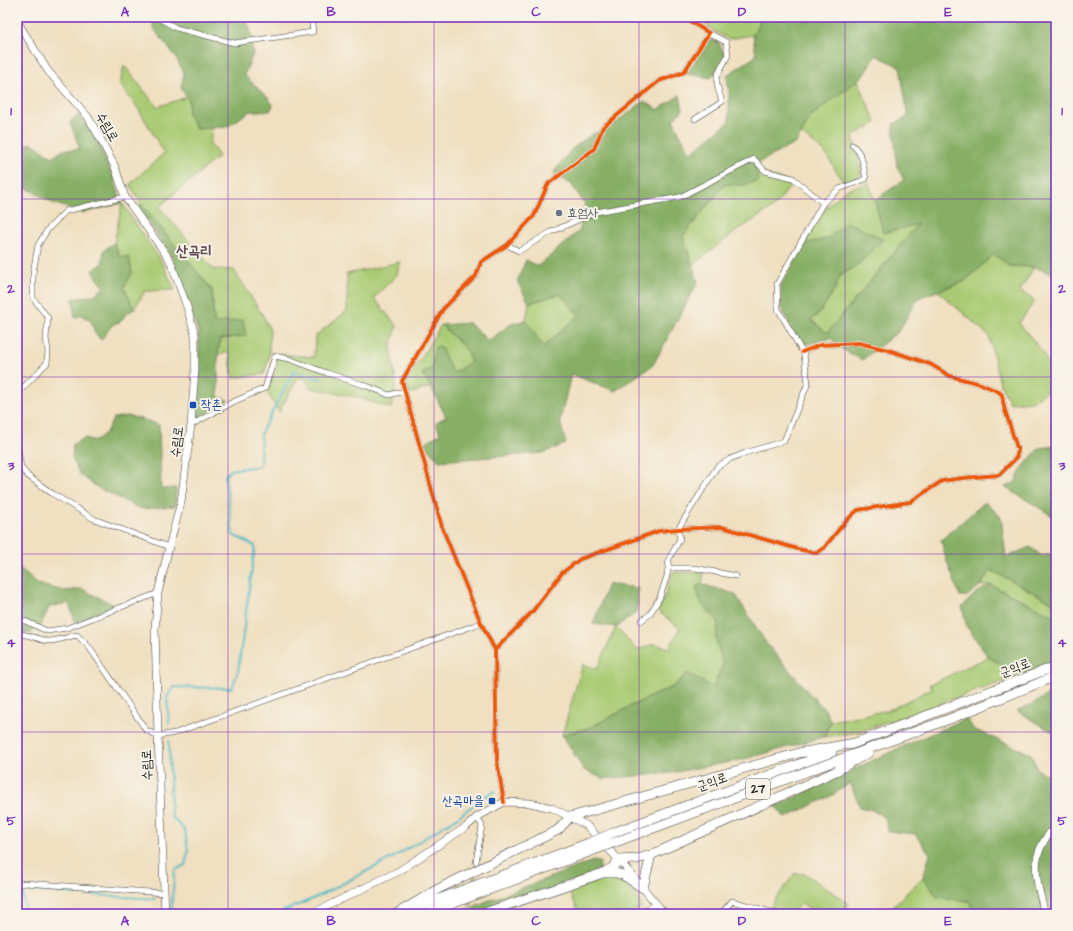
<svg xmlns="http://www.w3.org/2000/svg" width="1073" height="931" viewBox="0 0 1073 931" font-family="'Architects Daughter','Poor Story',sans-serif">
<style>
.green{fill:#a9cb73;stroke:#627448}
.forest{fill:#86af65;stroke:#516640}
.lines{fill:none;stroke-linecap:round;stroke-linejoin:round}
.stream{stroke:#4bb9c5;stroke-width:2}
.minor-tunnel{stroke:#c6b89f;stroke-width:5;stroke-dasharray:5 2.5;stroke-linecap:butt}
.minor-casing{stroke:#3c3935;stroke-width:6}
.tertiary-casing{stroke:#3c3935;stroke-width:8}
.secondary-casing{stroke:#3c3935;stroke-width:8}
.trunk-casing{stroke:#3c3935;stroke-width:10}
.minor{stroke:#fff;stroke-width:5}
.tertiary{stroke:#fff;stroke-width:7}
.secondary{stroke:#fff;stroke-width:7}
.trunk{stroke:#fff;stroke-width:9}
.trunk-bridge-casing{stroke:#3c3935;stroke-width:10;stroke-linecap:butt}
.trunk-bridge{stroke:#fff;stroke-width:9}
.cycleway-casing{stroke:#f7f3e8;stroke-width:6}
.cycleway{stroke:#e8590c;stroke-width:4}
.grid{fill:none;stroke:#7b2cbf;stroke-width:1;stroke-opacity:0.55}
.worship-dot{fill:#6b7280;stroke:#f7f3e8;stroke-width:1.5}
.transit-dot{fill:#1a4fb4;stroke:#f7f3e8;stroke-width:1.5}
.labels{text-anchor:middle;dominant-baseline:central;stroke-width:4;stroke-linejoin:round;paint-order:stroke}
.shield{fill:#f7f3e8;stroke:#5e5c59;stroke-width:1}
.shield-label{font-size:12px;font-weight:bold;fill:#1c1c1c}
.street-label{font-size:13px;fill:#1c1c1c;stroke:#f7f3e8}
.worship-label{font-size:13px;fill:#5b616d;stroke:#f7f3e8;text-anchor:start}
.transit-label{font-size:13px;fill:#164399;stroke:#f7f3e8;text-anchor:start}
.quarter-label{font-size:15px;font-weight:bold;fill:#634a55;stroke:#f7f3e8}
.neatline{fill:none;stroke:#7b2cbf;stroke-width:1.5}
.grid-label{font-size:13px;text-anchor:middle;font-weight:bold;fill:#7b2cbf}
</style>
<rect width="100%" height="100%" fill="#f7f3e8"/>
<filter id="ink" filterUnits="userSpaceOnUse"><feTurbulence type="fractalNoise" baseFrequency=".025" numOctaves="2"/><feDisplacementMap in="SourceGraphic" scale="8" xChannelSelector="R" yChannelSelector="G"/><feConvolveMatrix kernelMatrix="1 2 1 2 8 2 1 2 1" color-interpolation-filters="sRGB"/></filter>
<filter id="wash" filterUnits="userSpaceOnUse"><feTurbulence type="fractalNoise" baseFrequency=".012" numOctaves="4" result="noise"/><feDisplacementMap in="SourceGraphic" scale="16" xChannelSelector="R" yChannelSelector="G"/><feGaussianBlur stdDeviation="0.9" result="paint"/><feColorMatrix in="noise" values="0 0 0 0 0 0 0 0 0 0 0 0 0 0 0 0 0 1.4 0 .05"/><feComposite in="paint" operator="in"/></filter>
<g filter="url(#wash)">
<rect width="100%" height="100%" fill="#f0dfc0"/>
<!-- green -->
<path class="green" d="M 704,17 L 761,17 L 759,24 L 753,35 L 728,39 L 711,29 L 703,22 Z
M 124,65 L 157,107 L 187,97 L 189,100 L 188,114 L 196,129 L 212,128 L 210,144 L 219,156 L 159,207 L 213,269 L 234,270 L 262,314 L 270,330 L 269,357 L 264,374 L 233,378 L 229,352 L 218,355 L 220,339 L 246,336 L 214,323 L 212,290 L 141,204 L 130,184 L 164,153 L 138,108 L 120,85 Z
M 858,80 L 876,123 L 853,136 L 862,176 L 843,182 L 824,151 L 801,134 L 811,116 Z
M 754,166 L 769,176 L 793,183 L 775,206 L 738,230 L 692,265 L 683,236 L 725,184 L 744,185 Z
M 869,183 L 875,200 L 883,233 L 918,224 L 827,333 L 816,324 L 810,320 L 819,314 L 836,287 L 840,276 L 860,263 L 847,222 L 829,239 L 805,244 L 817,222 L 829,204 L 848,189 Z
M 122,203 L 162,263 L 175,290 L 145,291 L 134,309 L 124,287 L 132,273 L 129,257 L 120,257 L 114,243 Z
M 994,254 L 1009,266 L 1034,267 L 1020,291 L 1035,301 L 1019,323 L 1042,351 L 1056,381 L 1056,385 L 1033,401 L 1010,403 L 1000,384 L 989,336 L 938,291 L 965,281 Z
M 400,262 L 397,275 L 374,298 L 397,326 L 391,346 L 396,384 L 391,408 L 352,396 L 310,388 L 307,380 L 298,377 L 279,412 L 267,392 L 280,354 L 314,357 L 315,336 L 347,311 L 347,274 Z
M 560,294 L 579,315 L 543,348 L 526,320 L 529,303 Z
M 441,325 L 465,348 L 471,362 L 453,373 L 440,346 L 436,347 L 432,368 L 422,374 L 431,387 L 409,394 L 407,381 Z
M 991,570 L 1056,604 L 1056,617 L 991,585 L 980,586 Z
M 673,572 L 704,573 L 702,584 L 696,588 L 702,604 L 718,621 L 716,639 L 723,664 L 713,689 L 687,673 L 673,687 L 658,693 L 635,704 L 591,727 L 562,735 L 583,664 L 597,669 L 616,627 L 637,650 L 654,644 L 669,648 L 680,628 L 659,612 Z
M 988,657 L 1022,675 L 859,732 L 824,737 L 831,721 L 889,710 L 933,688 L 929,685 Z
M 795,873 L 805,874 L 850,904 L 835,914 L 816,914 L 802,903 L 791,914 L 769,908 Z
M 923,877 L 937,897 L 969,901 L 975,914 L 885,914 Z
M 609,879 C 614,881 620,882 624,885 C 632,890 641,899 642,908 L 629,914 L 580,914 L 569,892 L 596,882 Z"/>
<!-- forest -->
<path class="forest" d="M 154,17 L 244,17 L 250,28 L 253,54 L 244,75 L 269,99 L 273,105 L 270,111 L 250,111 L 227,127 L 197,129 L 188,114 L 189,100 L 181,88 L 184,73 L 175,56 L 153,28 Z
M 761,17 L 1056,17 L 1056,278 L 1051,273 L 1034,267 L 1009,266 L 994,254 L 965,281 L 918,298 L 899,331 L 862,360 L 839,347 L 831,338 L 803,345 L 792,329 L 781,307 L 781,285 L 805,244 L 829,238 L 847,222 L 883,239 L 860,263 L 840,276 L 836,287 L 819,314 L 810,320 L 816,324 L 827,333 L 918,224 L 883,233 L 875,200 L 904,180 L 897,167 L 893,124 L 908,117 L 900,67 L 876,55 L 863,76 L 811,116 L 796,143 L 754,165 L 759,181 L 744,185 L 725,184 L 683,236 L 698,282 L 653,365 L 615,391 L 571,374 L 560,421 L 566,444 L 543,453 L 439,461 L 424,443 L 440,434 L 436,422 L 446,417 L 431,387 L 422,374 L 432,368 L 435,347 L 440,346 L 453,373 L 471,362 L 465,348 L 441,325 L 469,323 L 488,341 L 511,324 L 526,320 L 543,347 L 579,315 L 560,294 L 529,303 L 517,281 L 526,260 L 538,266 L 580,230 L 585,204 L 571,184 L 553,173 L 572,149 L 591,135 L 609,128 L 644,101 L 658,110 L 680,95 L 683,110 L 673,120 L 690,153 L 729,122 L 729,92 L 727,75 L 756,56 L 753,35 L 759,24 Z
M 710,39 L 719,43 L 725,56 L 711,78 L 687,74 Z
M 78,115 L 98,142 L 114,179 L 122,203 L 83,213 L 53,203 L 25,187 L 17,180 L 17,140 L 21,147 L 32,143 L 52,157 L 63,150 L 80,149 L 70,122 Z
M 141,204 L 212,290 L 214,323 L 243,320 L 246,336 L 220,339 L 218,350 L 218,397 L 228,400 L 198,418 L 199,334 L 170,253 L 138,208 Z
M 114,243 L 120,257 L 129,257 L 132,273 L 124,287 L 134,309 L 126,314 L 120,322 L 113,324 L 101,340 L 95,333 L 91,321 L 81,315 L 75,318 L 73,299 L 95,295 L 104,287 L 92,271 L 102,264 L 104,250 Z
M 127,416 L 138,418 L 159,425 L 161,489 L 176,488 L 175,506 L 144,509 L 136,507 L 111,494 L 100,489 L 80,475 L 72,458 L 73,444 L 85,438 L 96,441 L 106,432 L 114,418 Z
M 1056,446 L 1056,518 L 1005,487 L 1015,483 L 1020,471 L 1039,448 Z
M 985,502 L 1001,517 L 1006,557 L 1030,547 L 1042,556 L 1056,553 L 1056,604 L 991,570 L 980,586 L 967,596 L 960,596 L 946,559 L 941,540 Z
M 17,565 L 37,584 L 65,591 L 82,589 L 116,606 L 75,622 L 69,603 L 49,607 L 41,625 L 31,633 L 17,633 Z
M 608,584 L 638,588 L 637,612 L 616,627 L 593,624 Z
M 702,584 L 735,594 L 766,643 L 808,692 L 824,708 L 831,721 L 824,737 L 741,760 L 670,773 L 603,779 L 584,770 L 562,735 L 591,727 L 635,704 L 658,693 L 673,687 L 688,673 L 713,688 L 723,664 L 716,639 L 718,621 L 702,604 L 696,587 Z
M 991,585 L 1056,617 L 1056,660 L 1022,675 L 988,657 L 967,627 L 962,607 L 976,593 Z
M 1056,690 L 1056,734 L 1017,711 L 1031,705 Z
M 967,718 L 973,729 L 1031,754 L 1037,769 L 1056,779 L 1056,914 L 975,914 L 969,901 L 937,897 L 923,877 L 930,854 L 915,834 L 888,831 L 885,818 L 872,810 L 860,807 L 850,783 L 831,796 L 785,818 L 776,806 L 895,750 Z
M 593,861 L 600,862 L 599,872 L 489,914 L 453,914 Z"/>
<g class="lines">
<!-- stream -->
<path class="stream" d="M 169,724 L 167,697 L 174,687 L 232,688 L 238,671 L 255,546 L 233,535 L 225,476 L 230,470 L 260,466 L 261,433 L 294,371 L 321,379
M 169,741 L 171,816 L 185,831 L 188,851 L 185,865 L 175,870 L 172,899 L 172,914
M 17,888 L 22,890 L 26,914
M 22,890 L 155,899
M 277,914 L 317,897 L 394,857 L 455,819 L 487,795 L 495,791"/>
</g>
</g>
<g filter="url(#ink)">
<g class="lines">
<!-- minor-tunnel -->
<path class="minor-tunnel" d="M 471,889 L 474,871
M 466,914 L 469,896"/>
<defs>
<path id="minor" d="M 157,17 L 176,28 L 234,43 L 313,32 L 311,17
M 695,119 L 722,102 L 717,85 L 717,76 L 728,55 L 726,42 L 709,33
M 507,245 L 519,251 L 551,232 L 596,212 L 680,197 L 754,159 L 765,171 L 793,178 L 823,203
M 17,394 L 47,363 L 48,351 L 46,338 L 48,318 L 33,298 L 33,273 L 38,245 L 48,229 L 66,211 L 125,197
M 191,425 L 233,402 L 265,388 L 275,356 L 289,359 L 327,373 L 367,386 L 389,395 L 405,391
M 17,443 L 21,468 L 28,476 L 53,494 L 94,519 L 169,547
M 668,568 L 695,568 L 736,576
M 17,620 L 25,621 L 47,631 L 67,628 L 158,593
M 641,621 L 650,614 L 660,597 L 667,576 L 669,559 L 680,539 L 678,529 L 717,467 L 730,459 L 745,453 L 784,441 L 808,383 L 804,355 L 778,309 L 777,284 L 823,203 L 839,189 L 866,179 C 863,166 863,153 852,145
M 17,634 C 28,633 38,640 48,641 C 58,641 68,637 77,635 L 89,647 L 146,730 L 158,736 L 175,733 L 481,623
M 495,650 L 481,623 L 442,527 L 402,381 L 443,309 L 476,276 L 481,262 L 507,245 L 534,216 L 548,184 L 594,149 L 603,127 L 659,81 L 684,72 L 709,33 L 691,22 L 690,17
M 504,802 L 497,761 L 495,650 L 532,612 L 562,573 L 580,559 L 659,531 L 678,529 L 722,527 L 798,549 L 816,553 L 824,548 L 840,528 L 852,515 L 858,510 L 910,502 L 942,481 L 963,478 L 999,475 L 1016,458 L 1018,451 L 1004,407 L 1002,395 L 999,392 L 981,384 L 950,376 L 930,364 L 888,350 L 859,343 L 820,345 L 802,352
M 476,862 L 482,826 L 477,817
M 17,882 L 21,884 L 25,883 L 164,893
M 721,914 L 732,901 L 778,914"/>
<path id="tertiary" d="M 311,914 L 399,871 L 466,827 L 477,817 L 504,802 L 530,803 L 552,808 L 586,825 L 619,860 L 665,914
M 639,914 L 657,905
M 1045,914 C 1036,879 1027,855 1056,826"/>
<path id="secondary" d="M 17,21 L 48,71 L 88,117 L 100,138 L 115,167 L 125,197 L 170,260 L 187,307 L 195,335 L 195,369 L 191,425 L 181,502 L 169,547 L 158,593 L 155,629 L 158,736 L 165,914"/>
<path id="trunk" d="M 850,745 L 1056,666
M 615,832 L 832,752
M 621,840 L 952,718 L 1056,676
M 604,873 L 616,873 L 623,875 L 643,888 L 651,855
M 412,909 L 589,843
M 396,914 L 438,889 L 558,830 L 570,817 L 799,753 L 855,743
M 425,914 L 594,850
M 473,914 L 487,912 L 603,873 L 612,868 L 619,860 L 637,859 L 651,855 L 836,771 L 868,753"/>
</defs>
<!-- minor casing -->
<use href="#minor" class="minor-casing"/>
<!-- tertiary casing -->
<use href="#tertiary" class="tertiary-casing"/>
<!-- secondary casing -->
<use href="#secondary" class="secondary-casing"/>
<!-- trunk casing -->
<use href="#trunk" class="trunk-casing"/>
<!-- minor -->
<use href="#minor" class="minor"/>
<!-- tertiary -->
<use href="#tertiary" class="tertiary"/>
<!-- secondary -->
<use href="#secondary" class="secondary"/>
<!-- trunk -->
<use href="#trunk" class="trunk"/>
<defs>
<path id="trunk-bridge" d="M 589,843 L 615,832
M 594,850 L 621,840"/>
</defs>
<!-- trunk-bridge casing -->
<use href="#trunk-bridge" class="trunk-bridge-casing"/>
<!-- trunk-bridge -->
<use href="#trunk-bridge" class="trunk-bridge"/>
<defs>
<path id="cycleway" d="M 495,650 L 481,623 L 442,527 L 402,381 L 443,309 L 476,276 L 481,262 L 507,245 L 534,216 L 548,184 L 594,149 L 603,127 L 659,81 L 684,72 L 709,33 L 691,22 L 690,17
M 504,802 L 497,761 L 495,650 L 532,612 L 562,573 L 580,559 L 659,531 L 678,529 L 722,527 L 798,549 L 816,553 L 824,548 L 840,528 L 852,515 L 858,510 L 910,502 L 942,481 L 963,478 L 999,475 L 1016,458 L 1018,451 L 1004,407 L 1002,395 L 999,392 L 981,384 L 950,376 L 930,364 L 888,350 L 859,343 L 820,345 L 802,352"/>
</defs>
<!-- cycleway casing -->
<use href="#cycleway" class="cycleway-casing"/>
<!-- cycleway -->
<use href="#cycleway" class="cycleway"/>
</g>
</g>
<!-- grid -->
<path class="grid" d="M 228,17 L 228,914M 434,17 L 434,914M 639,17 L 639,914M 845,17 L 845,914M 17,199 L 1056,199M 17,377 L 1056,377M 17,554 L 1056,554M 17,732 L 1056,732"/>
<!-- markers -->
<circle class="worship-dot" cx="559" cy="213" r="4"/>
<g class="transit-dot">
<rect x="189" y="401" width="8" height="8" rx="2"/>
<rect x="488" y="797" width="8" height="8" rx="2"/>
</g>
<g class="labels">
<!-- shield labels -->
<rect class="shield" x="746" y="779" width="24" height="20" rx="3"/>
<g class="shield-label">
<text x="758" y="789">27</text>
</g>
<!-- street labels -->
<g class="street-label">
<text transform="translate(107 127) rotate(60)">수림로</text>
<text transform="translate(177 442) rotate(-83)">수림로</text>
<text transform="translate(1015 668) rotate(-21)">군익로</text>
<text transform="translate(147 765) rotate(-92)">수림로</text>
<text transform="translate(712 782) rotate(-20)">군익로</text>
</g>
<!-- worship labels -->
<g class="worship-label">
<text x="567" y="213">효엄사</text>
</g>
<!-- transit labels -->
<g class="transit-label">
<text x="201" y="405">작촌</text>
<text x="484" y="801" text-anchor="end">산곡마을</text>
</g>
<!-- quarter labels -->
<g class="quarter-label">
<text x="194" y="251">산곡리</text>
</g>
</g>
<!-- margin -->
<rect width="1073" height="931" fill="none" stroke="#f7f3e8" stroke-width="44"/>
<rect x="22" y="22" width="1029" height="887" class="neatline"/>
<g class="grid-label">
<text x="125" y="16">A</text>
<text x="331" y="16">B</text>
<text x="536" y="16">C</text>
<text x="742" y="16">D</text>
<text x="948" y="16">E</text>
<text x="11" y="115">1</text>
<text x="1062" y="115">1</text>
<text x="11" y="293">2</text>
<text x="1062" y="293">2</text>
<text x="11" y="470">3</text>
<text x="1062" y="470">3</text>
<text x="11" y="647">4</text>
<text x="1062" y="647">4</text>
<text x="11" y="825">5</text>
<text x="1062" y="825">5</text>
<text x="125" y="925">A</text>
<text x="331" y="925">B</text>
<text x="536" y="925">C</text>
<text x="742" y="925">D</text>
<text x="948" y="925">E</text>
</g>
</svg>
